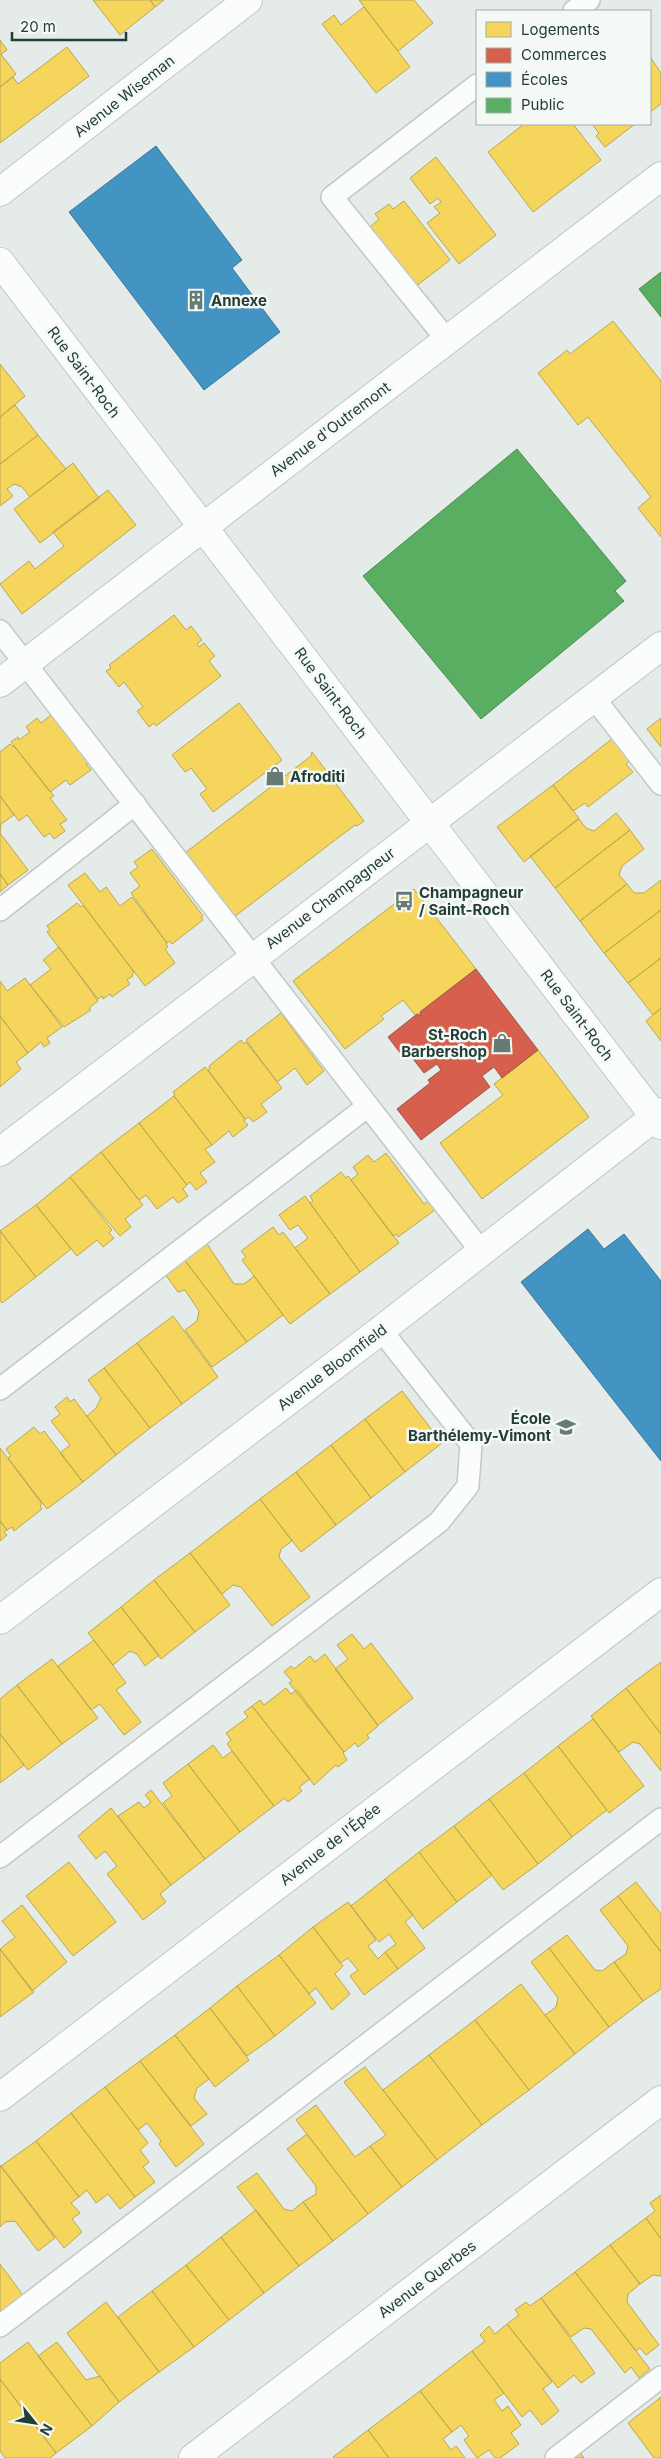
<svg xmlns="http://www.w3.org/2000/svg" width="661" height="2458" viewBox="0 0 661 2458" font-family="Inter,sans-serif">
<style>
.homes{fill:#f6d55c;stroke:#b7a851}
.shops{fill:#d6604d;stroke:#a05646}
.schools{fill:#4393c3;stroke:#397a99}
.public{fill:#5aae61;stroke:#4a8c54}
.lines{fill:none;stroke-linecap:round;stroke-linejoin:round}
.lane-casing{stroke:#c2c8c5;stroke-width:24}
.street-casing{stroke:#c2c8c5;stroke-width:30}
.secondary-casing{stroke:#c0c8c5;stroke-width:30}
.lane{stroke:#fbfcfc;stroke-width:21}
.street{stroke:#fbfcfc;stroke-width:28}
.secondary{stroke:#fbfcfc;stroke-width:28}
.labels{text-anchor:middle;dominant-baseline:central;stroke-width:5;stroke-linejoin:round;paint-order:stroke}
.street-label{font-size:15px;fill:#233e37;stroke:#f4f9f6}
.poi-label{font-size:15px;font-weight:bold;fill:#233e37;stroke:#f4f9f6;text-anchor:start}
</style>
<rect width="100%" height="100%" fill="#e5ebe8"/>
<!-- homes -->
<path class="homes" d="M 93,0 L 150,0 L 155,7 L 120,35 Z
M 150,0 L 164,0 L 155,7 Z
M 359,0 L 414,0 L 433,23 L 398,51 Z
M 364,7 L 410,67 L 376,93 L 322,24 L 334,15 L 341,25 Z
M 0,40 L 7,50 L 1,54 L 16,74 L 0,87 Z
M 67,47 L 89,76 L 0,143 L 0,87 L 13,77 L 18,84 Z
M 650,57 L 661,73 L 661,104 L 650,112 Z
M 524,124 L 573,124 L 601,160 L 533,212 L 488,152 Z
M 592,124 L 635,124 L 605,147 L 596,136 L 599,133 Z
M 436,157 L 496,235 L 459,264 L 427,223 L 440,213 L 434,207 L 441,202 L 438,198 L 430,204 L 410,178 Z
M 404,201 L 450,260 L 415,287 L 370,227 L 379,219 L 375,214 L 389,204 L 393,209 Z
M 613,321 L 661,381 L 661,537 L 638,508 L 651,497 L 588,417 L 578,425 L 538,373 L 567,350 L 570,354 Z
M 0,364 L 25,396 L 0,417 Z
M 15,405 L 38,435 L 0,464 L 0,417 Z
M 38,435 L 66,469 L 30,497 L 22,487 L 14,484 L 7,489 L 13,496 L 0,506 L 0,464 Z
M 73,463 L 99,498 L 40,543 L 14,509 Z
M 108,490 L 136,525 L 22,614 L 0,584 L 29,561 L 35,569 L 64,546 L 53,532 Z
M 174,615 L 186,630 L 191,626 L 202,640 L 197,644 L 199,647 L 204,643 L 215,656 L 209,661 L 221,676 L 156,726 L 154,723 L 149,727 L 137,711 L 143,707 L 124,682 L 119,687 L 106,671 L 111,668 L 109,665 Z
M 239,703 L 282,760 L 213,812 L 200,794 L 207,789 L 191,768 L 185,772 L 172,755 Z
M 51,715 L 89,762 L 86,764 L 91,770 L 70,785 L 66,780 L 50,792 L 11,742 L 18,737 L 19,740 L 30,732 L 26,727 L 37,718 L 41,723 Z
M 661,718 L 661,747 L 647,729 Z
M 613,738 L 631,760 L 626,764 L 633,772 L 588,807 L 585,803 L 573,811 L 553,785 Z
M 10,744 L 13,747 L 14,746 L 54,796 L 50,798 L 67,820 L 60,824 L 65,831 L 54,839 L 50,833 L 44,837 L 27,815 L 19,821 L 0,796 L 0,752 Z
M 312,752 L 364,821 L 357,826 L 355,825 L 234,917 L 185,853 L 311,756 Z
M 553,785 L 579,818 L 524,862 L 497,827 Z
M 0,796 L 14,815 L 1,824 L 0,833 L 28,870 L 8,885 L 0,874 Z
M 616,813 L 630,830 L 555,888 L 530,856 L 579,819 L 586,828 L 594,831 Z
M 630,830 L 644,849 L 622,866 L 619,875 L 627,884 L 580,921 L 555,888 Z
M 152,849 L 203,916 L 201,917 L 203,920 L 172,944 L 170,941 L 167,943 L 131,893 L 140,886 L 130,873 L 138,867 L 134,862 Z
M 85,873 L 100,892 L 106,887 L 120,906 L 132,897 L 167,943 L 166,944 L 168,947 L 165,949 L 175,963 L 145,986 L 68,885 Z
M 0,874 L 8,885 L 0,892 Z
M 661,880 L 661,910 L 604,953 L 580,921 L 627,884 L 634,893 L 644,893 Z
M 414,889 L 476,969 L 420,1012 L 421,1016 L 416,1016 L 403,1000 L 381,1016 L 384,1019 L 345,1049 L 293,981 Z
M 77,903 L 81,907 L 83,905 L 134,972 L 132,974 L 133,976 L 127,980 L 130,984 L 112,997 L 110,994 L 103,999 L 102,996 L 98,999 L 47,932 L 50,930 L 47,926 Z
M 661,910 L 661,958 L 628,983 L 604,953 Z
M 59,947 L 98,1001 L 89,1008 L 91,1010 L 64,1027 L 30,985 L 51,969 L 43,960 Z
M 661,958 L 661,1008 L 653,1015 L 628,983 Z
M 25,978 L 62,1027 L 47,1038 L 50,1043 L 44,1047 L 41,1042 L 28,1053 L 0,1016 L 0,981 L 7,991 Z
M 661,1008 L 661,1041 L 646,1021 Z
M 281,1013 L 324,1071 L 307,1085 L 295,1068 L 277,1082 L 246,1040 Z
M 0,1016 L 28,1053 L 16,1062 L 21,1069 L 0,1087 Z
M 241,1040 L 244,1044 L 246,1042 L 282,1088 L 261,1104 L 267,1112 L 253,1122 L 249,1117 L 245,1119 L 208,1070 L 210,1068 L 209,1066 Z
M 538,1050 L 589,1117 L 482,1199 L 440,1143 L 503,1095 L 494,1084 Z
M 205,1067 L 245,1119 L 244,1121 L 248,1125 L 233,1137 L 229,1131 L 212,1145 L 174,1096 L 175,1095 L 173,1092 Z
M 174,1096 L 212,1145 L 205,1149 L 215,1162 L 200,1173 L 207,1182 L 196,1190 L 190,1182 L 187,1185 L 139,1123 Z
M 139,1123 L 187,1185 L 183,1189 L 188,1196 L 178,1203 L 173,1197 L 157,1209 L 146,1195 L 139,1200 L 101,1152 Z
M 101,1152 L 143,1205 L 125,1219 L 131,1227 L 120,1236 L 70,1177 Z
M 386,1153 L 424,1204 L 428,1201 L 435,1210 L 398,1237 L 396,1234 L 393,1236 L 351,1180 L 358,1174 L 353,1167 L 368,1155 L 374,1162 Z
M 341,1172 L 346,1178 L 348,1176 L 399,1243 L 360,1272 L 310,1203 L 313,1201 L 310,1196 Z
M 70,1177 L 112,1230 L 109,1233 L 114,1238 L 103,1247 L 97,1240 L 77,1256 L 36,1205 Z
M 305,1196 L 360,1272 L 330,1294 L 295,1248 L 308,1238 L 298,1225 L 290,1230 L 279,1215 Z
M 36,1205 L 71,1249 L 36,1277 L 0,1231 Z
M 273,1227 L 279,1235 L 283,1232 L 330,1294 L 290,1324 L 242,1260 L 246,1257 L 241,1251 Z
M 0,1231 L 36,1277 L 2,1303 L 0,1301 Z
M 205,1241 L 234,1284 L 244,1284 L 254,1276 L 283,1315 L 247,1342 L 183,1258 Z
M 183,1258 L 247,1342 L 212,1367 L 185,1330 L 197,1321 L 199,1311 L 185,1290 L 178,1292 L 165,1274 Z
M 173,1316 L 218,1377 L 182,1404 L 137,1343 Z
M 137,1343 L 182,1404 L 150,1428 L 104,1368 Z
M 104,1368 L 150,1428 L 116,1455 L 87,1416 L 96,1408 L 101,1398 L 88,1380 Z
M 402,1391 L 442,1443 L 405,1472 L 365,1419 Z
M 67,1397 L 70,1402 L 74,1399 L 116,1455 L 83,1482 L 60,1453 L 70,1445 L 51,1421 L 60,1414 L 55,1407 Z
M 365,1419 L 405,1472 L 371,1498 L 331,1445 Z
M 34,1427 L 40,1434 L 44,1431 L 83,1482 L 47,1509 L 8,1458 L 11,1456 L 6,1449 Z
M 331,1445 L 371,1498 L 336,1525 L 296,1472 Z
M 0,1448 L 42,1504 L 40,1506 L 42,1509 L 14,1531 L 12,1527 L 7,1530 L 0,1521 Z
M 296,1472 L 336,1525 L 301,1552 L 260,1499 Z
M 260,1499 L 292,1541 L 281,1549 L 279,1557 L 310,1597 L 272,1626 L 241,1587 L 233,1585 L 222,1594 L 190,1553 Z
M 0,1521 L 7,1530 L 4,1532 L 7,1535 L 0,1541 Z
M 190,1553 L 230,1605 L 195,1632 L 154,1580 Z
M 154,1580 L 195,1632 L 161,1659 L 121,1607 Z
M 121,1607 L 159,1655 L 145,1666 L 137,1654 L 130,1651 L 113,1665 L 88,1633 Z
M 352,1634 L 364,1649 L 371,1643 L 413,1698 L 378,1725 L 335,1669 L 348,1659 L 337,1645 Z
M 94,1640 L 126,1683 L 116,1690 L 141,1722 L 124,1735 L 100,1704 L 91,1710 L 58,1666 Z
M 325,1654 L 378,1726 L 367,1735 L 369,1738 L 358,1747 L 355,1743 L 344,1752 L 289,1683 L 292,1681 L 284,1672 L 291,1666 L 294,1669 L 310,1656 L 315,1662 Z
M 52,1659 L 98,1718 L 62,1744 L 17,1685 Z
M 661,1662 L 661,1734 L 626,1688 Z
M 17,1685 L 62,1744 L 28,1770 L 0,1734 L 0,1699 Z
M 286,1688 L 291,1694 L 297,1690 L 344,1752 L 343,1753 L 347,1760 L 338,1767 L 336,1765 L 314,1785 L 252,1706 L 260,1700 L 264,1705 Z
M 626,1688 L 661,1734 L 661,1771 L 640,1744 L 633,1742 L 619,1752 L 591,1716 Z
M 252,1706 L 310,1779 L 299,1787 L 302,1791 L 288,1802 L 285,1798 L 274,1806 L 227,1744 L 231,1740 L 226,1733 L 248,1717 L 244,1712 Z
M 593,1719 L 644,1786 L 609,1813 L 558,1746 Z
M 0,1734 L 24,1765 L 0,1783 Z
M 213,1745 L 223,1758 L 232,1751 L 274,1806 L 240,1832 L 188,1764 Z
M 558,1746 L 607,1810 L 572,1837 L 524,1773 Z
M 188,1764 L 240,1832 L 205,1859 L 163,1803 L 172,1796 L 163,1783 Z
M 524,1773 L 572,1837 L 538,1864 L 489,1799 Z
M 151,1790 L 205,1859 L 171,1885 L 118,1816 L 139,1802 L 144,1808 L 151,1802 L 145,1795 Z
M 489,1799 L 538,1864 L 503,1890 L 454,1826 Z
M 111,1808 L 171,1885 L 160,1894 L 166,1902 L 143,1920 L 107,1874 L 117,1866 L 105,1851 L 96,1859 L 78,1836 Z
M 454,1826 L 492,1875 L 457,1902 L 419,1852 Z
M 419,1852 L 457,1902 L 423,1929 L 385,1879 Z
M 69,1862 L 116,1922 L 73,1956 L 26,1896 Z
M 385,1879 L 413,1915 L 405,1922 L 425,1948 L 398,1969 L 385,1952 L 396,1944 L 389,1934 L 379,1942 L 351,1906 Z
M 636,1882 L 661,1914 L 661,1952 L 618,1896 Z
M 618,1896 L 661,1952 L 661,1989 L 643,2001 L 614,1962 L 626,1954 L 628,1946 L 600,1910 Z
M 348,1902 L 376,1940 L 368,1946 L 378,1959 L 385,1952 L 398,1969 L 364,1995 L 350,1976 L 358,1970 L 348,1958 L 340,1963 L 313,1927 Z
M 22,1905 L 67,1962 L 32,1991 L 0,1949 L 15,1937 L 2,1921 Z
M 313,1927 L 343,1966 L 335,1974 L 350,1994 L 332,2010 L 316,1988 L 309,1994 L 279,1955 Z
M 567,1935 L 595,1970 L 602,1971 L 614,1962 L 643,2001 L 609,2027 L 549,1948 Z
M 549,1948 L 609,2027 L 575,2054 L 545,2015 L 556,2007 L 558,1998 L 531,1962 Z
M 0,1949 L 34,1992 L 0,2017 Z
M 279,1955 L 316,2003 L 275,2036 L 237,1986 Z
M 521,1984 L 575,2054 L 529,2090 L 475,2020 Z
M 237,1986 L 275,2036 L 247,2056 L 210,2008 Z
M 210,2008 L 249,2060 L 215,2087 L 175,2035 Z
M 475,2020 L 529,2090 L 482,2125 L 429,2055 Z
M 175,2035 L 209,2079 L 197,2088 L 194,2098 L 207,2114 L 191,2126 L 140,2061 Z
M 429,2055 L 482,2125 L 437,2160 L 383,2090 Z
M 140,2061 L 204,2144 L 176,2167 L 159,2144 L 161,2141 L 147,2123 L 138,2130 L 105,2087 Z
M 365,2067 L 437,2160 L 402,2187 L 370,2146 L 386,2135 L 344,2082 Z
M 105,2087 L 148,2143 L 140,2150 L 149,2162 L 143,2167 L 155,2182 L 135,2197 L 71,2113 Z
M 316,2105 L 355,2157 L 370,2146 L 402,2187 L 368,2214 L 296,2120 Z
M 71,2113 L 135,2197 L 120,2209 L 108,2194 L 96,2203 L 87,2190 L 79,2197 L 36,2141 Z
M 307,2134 L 368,2214 L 333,2241 L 303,2202 L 316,2194 L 316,2186 L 287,2149 Z
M 36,2141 L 79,2197 L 71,2203 L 80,2213 L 72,2219 L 82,2232 L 64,2248 L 1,2166 Z
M 0,2165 L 55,2238 L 38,2251 L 15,2221 L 5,2222 L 0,2227 Z
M 257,2173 L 284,2209 L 292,2211 L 303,2202 L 333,2241 L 299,2266 L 237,2187 Z
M 661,2195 L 661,2239 L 646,2218 L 655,2211 L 650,2203 Z
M 256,2210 L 299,2266 L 264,2293 L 221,2237 Z
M 646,2218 L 661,2239 L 661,2276 L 653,2275 L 640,2284 L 610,2245 Z
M 221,2237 L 264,2293 L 229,2320 L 186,2265 Z
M 610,2245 L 640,2284 L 628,2294 L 627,2302 L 659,2345 L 646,2355 L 640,2348 L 636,2351 L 575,2272 Z
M 0,2264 L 23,2295 L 0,2313 Z
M 186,2265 L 229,2320 L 194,2347 L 152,2291 Z
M 575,2272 L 650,2369 L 639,2378 L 631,2367 L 625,2373 L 591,2329 L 584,2328 L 571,2337 L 541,2298 Z
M 152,2291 L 194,2347 L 159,2372 L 118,2317 Z
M 541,2298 L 595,2373 L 581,2383 L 574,2375 L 558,2388 L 507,2324 L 519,2315 L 515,2310 L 526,2302 L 530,2306 Z
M 106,2302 L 159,2372 L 119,2402 L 67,2333 Z
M 507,2324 L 552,2382 L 543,2389 L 559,2411 L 542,2425 L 530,2410 L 522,2417 L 472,2351 L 485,2341 L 480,2335 L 489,2326 L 495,2334 Z
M 28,2342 L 92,2426 L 56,2453 L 0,2379 L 0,2363 Z
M 57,2342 L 86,2380 L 100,2376 L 119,2402 L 92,2426 L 38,2356 Z
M 472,2351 L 504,2393 L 494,2400 L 502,2411 L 508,2406 L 521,2425 L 511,2433 L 519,2444 L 500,2458 L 495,2458 L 489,2450 L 477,2458 L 464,2440 L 469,2436 L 461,2425 L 452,2432 L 420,2391 Z
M 0,2379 L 56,2453 L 50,2458 L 5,2458 L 0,2451 Z
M 420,2391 L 452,2432 L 443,2439 L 451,2450 L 456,2446 L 465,2458 L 389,2458 L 368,2430 Z
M 661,2397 L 661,2458 L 654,2458 L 628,2423 Z
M 368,2430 L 389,2458 L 334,2458 L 333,2457 Z
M 578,2450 L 584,2458 L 567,2458 Z"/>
<!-- shops -->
<path class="shops" d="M 476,969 L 538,1050 L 502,1078 L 494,1067 L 482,1076 L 490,1087 L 421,1140 L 397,1109 L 430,1083 L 428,1080 L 441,1070 L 437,1064 L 424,1073 L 406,1050 L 401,1054 L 388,1037 L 417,1014 L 421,1016 L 420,1012 Z"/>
<!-- schools -->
<path class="schools" d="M 156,146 L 242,260 L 232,268 L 280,332 L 204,390 L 69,212 Z
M 588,1229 L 604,1249 L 624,1234 L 661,1281 L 661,1461 L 521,1282 Z"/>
<!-- public -->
<path class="public" d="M 661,272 L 661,317 L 639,289 Z
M 517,449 L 626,581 L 615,591 L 624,601 L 481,719 L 363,576 Z"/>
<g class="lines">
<defs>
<path id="lane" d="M 574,11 L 589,0
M 447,340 L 332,197 L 477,85
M 0,631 L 368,1106 L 0,1389
M 594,698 L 661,784
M 0,910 L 135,804
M 368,1106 L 481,1251
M 0,1857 L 439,1522 L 468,1486 L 471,1444 L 381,1330
M 0,2326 L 661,1819
M 556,2458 L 661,2377"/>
<path id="street" d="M 0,192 L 248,0
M 0,262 L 661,1125
M 0,683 L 661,176
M 0,1152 L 661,646
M 0,1620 L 381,1330 L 661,1112
M 0,2097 L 661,1592"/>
<path id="secondary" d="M 193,2458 L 661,2100"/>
</defs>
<!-- lane casing -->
<use href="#lane" class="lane-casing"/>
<!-- street casing -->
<use href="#street" class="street-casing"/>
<!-- secondary casing -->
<use href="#secondary" class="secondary-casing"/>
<!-- lane -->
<use href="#lane" class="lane"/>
<!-- street -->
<use href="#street" class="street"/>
<!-- secondary -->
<use href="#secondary" class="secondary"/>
</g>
<!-- icons -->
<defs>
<symbol id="building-bare" viewBox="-9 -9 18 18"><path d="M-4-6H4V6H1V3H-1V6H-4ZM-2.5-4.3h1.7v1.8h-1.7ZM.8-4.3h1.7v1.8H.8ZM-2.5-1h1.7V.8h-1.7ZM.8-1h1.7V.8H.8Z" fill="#677b75" stroke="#f4f9f6" stroke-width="2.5" paint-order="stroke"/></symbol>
<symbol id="shop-bare" viewBox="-9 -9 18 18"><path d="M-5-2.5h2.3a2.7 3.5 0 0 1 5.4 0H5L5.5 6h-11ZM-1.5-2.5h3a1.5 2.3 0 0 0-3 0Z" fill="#677b75" stroke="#f4f9f6" stroke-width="2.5" paint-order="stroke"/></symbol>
<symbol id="bus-bare" viewBox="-9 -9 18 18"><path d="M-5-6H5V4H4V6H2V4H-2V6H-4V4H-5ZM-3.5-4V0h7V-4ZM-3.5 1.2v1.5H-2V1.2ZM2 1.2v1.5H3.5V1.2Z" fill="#677b75" stroke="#f4f9f6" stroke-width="2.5" paint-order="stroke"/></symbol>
<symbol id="school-bare" viewBox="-9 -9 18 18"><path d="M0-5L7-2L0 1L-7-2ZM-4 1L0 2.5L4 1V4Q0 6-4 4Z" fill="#677b75" stroke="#f4f9f6" stroke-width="2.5" paint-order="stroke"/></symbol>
</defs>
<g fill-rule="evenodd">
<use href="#building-bare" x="182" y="286" width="28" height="28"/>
<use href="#shop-bare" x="261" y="762" width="28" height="28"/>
<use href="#bus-bare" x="390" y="887" width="28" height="28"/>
<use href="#shop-bare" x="488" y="1029" width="28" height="28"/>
<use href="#school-bare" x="552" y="1413" width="28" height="28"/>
</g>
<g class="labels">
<!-- street labels -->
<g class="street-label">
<text transform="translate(124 96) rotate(-38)">Avenue Wiseman</text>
<text transform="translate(84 372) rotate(53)">Rue Saint-Roch</text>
<text transform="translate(330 429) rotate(-37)">Avenue d'Outremont</text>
<text transform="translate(331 693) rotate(53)">Rue Saint-Roch</text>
<text transform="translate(330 898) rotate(-37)">Avenue Champagneur</text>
<text transform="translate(577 1015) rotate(53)">Rue Saint-Roch</text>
<text transform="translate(332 1367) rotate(-37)">Avenue Bloomfield</text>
<text transform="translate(330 1844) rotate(-38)">Avenue de l'Épée</text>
<text transform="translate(427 2279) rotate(-37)">Avenue Querbes</text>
</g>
<!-- poi labels -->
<g class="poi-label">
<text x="211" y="300">Annexe</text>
<text x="290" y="776">Afroditi</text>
<text x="419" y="892">Champagneur<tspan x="419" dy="17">/ Saint-Roch</tspan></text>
<text x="487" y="1034" text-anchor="end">St-Roch<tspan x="487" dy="17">Barbershop</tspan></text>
<text x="551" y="1418" text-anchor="end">École<tspan x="551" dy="17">Barthélemy-Vimont</tspan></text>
</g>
</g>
<!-- legend -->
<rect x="476" y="10" width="175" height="115" fill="#f4f9f6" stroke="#a0aeaa"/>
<rect x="486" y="22" width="25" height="15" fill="#f6d55c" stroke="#a0aeaa"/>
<text x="521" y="35" font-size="15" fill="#233e37">Logements</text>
<rect x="486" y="48" width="25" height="15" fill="#d6604d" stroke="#a0aeaa"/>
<text x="521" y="60" font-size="15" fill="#233e37">Commerces</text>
<rect x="486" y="72" width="25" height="15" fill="#4393c3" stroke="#a0aeaa"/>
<text x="521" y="85" font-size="15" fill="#233e37">Écoles</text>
<rect x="486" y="98" width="25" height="15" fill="#5aae61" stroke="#a0aeaa"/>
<text x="521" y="110" font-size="15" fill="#233e37">Public</text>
<!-- north arrow -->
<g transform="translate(35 2423) rotate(120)" stroke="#f4f9f6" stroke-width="4" paint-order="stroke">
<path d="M0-4L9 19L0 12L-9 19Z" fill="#233e37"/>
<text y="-8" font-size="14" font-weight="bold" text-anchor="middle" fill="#233e37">N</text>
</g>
<!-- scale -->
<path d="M12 32v8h114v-8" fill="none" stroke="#233e37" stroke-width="2.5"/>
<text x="20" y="32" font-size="15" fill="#233e37" stroke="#f4f9f6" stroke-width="4" paint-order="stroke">20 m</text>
</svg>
